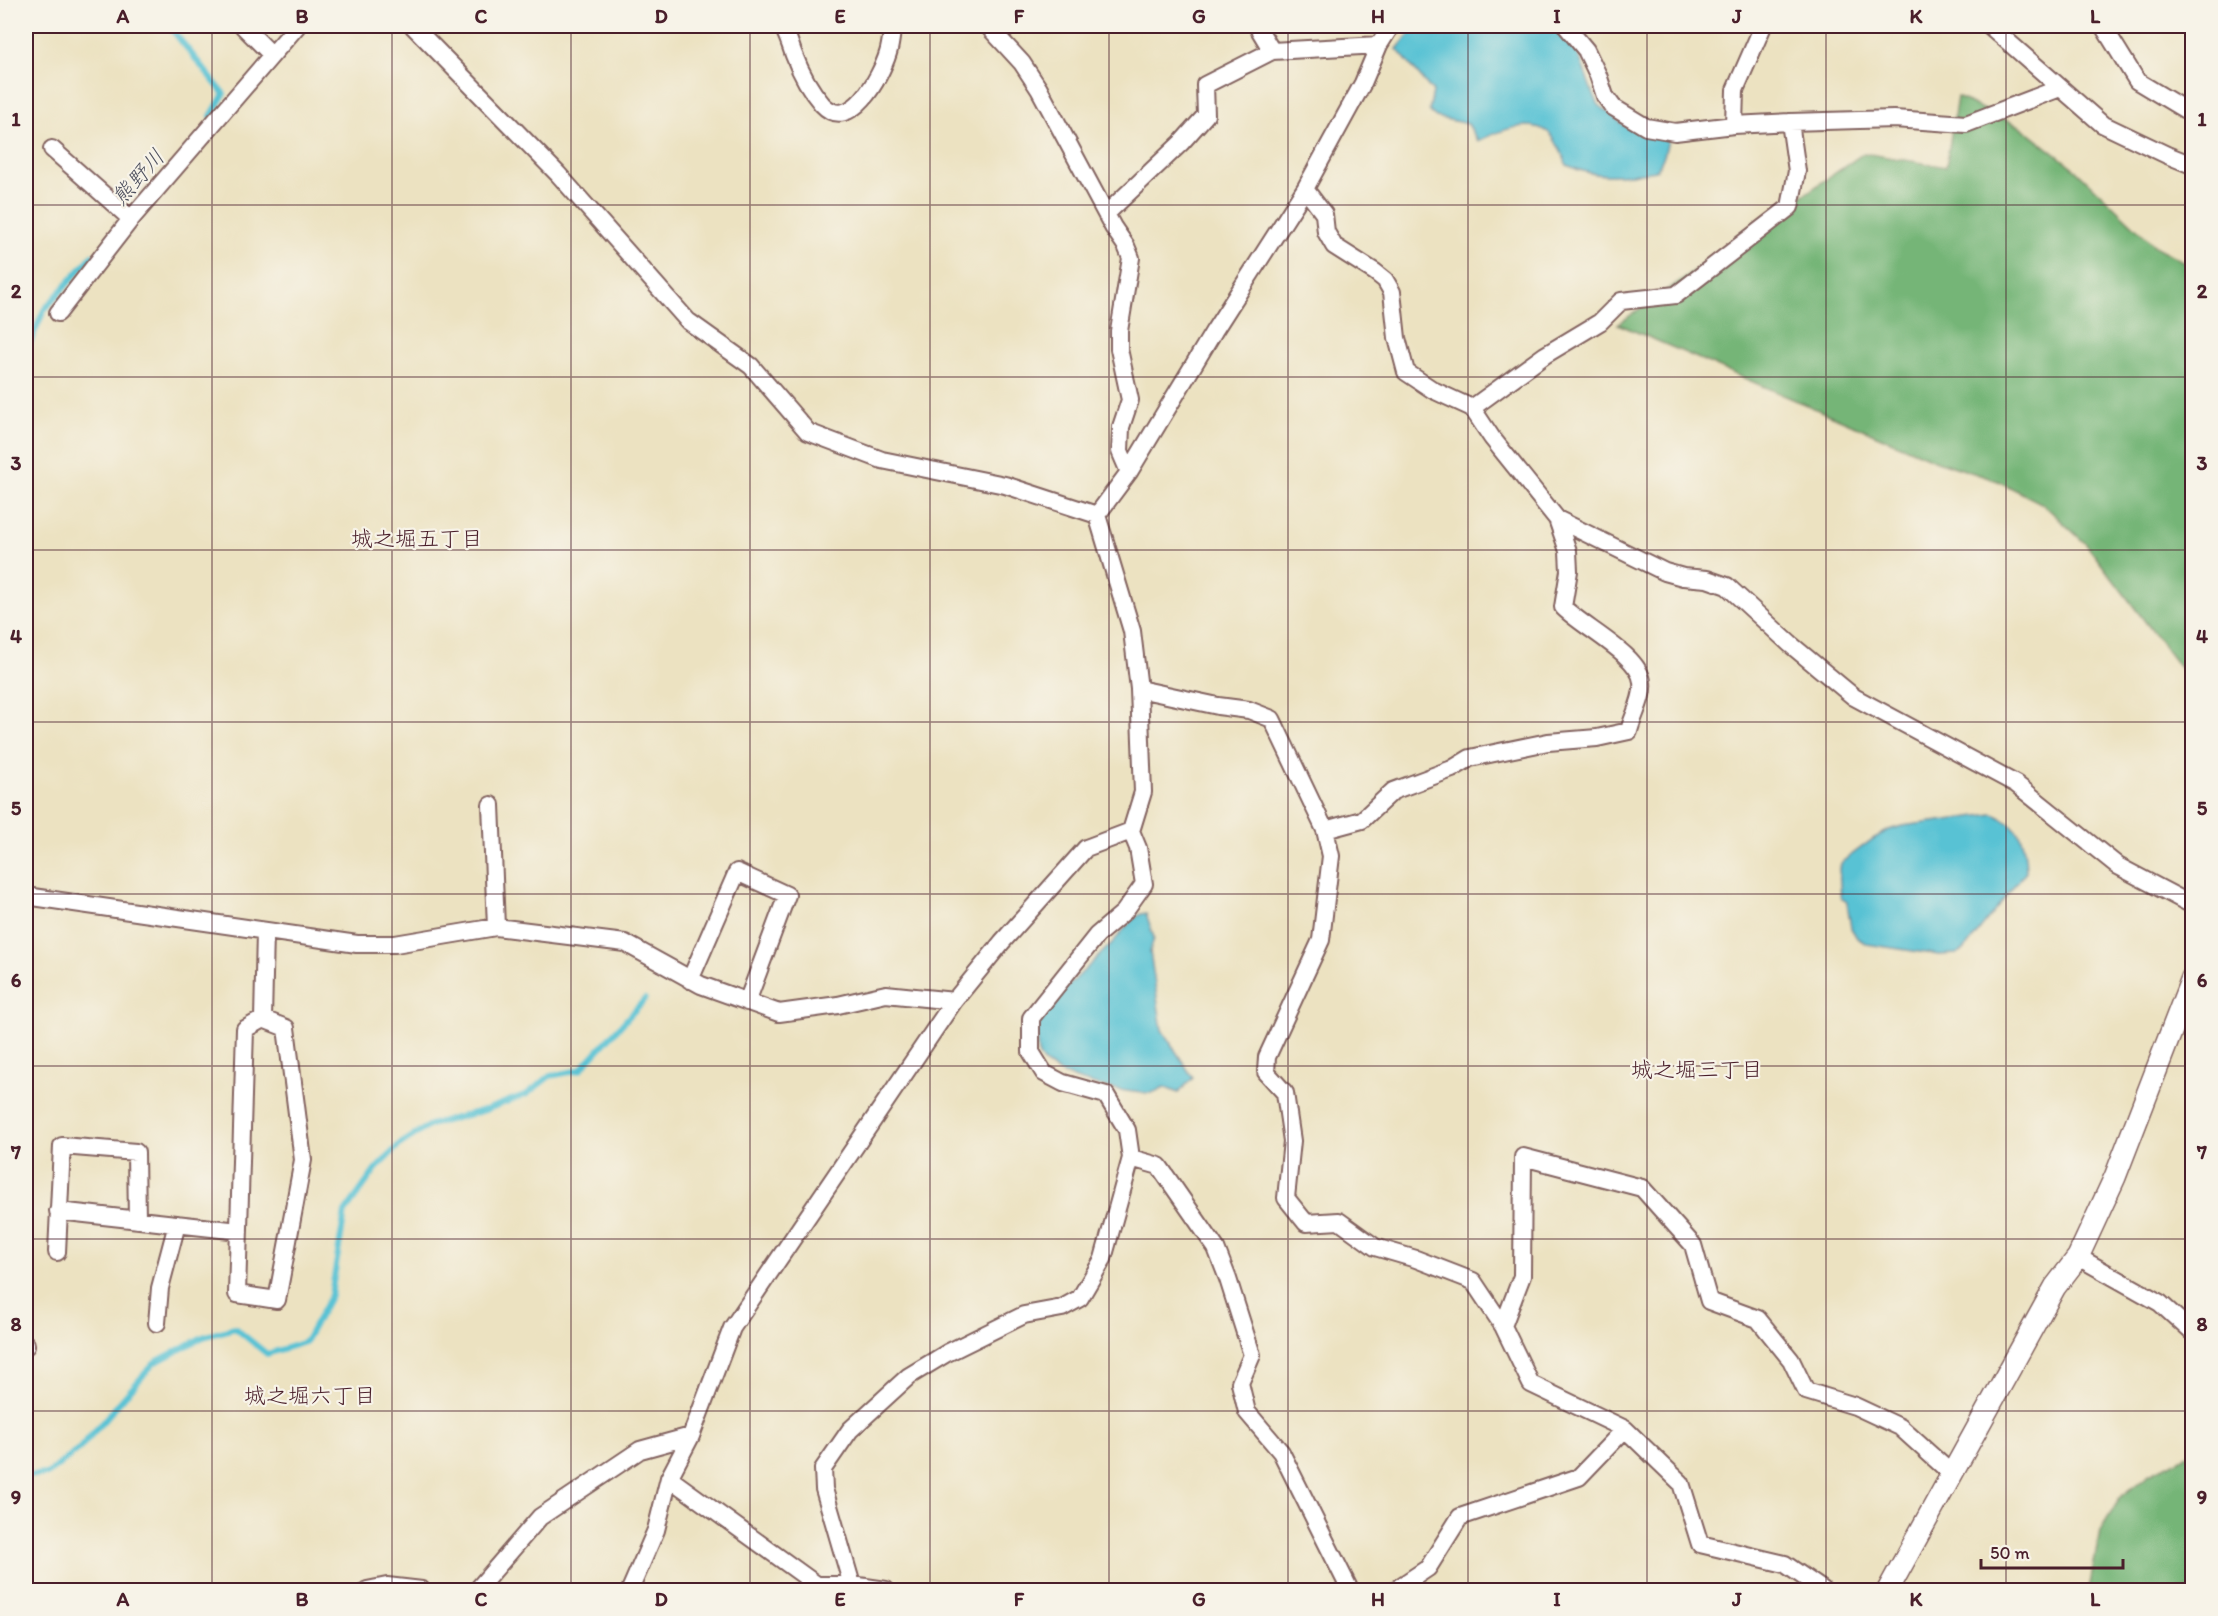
<svg xmlns="http://www.w3.org/2000/svg" width="2218" height="1616" viewBox="0 0 2218 1616" font-family="Itim,'Klee One',sans-serif">
<style>
.forest{fill:#74b577;stroke:#5f6a51;stroke-width:1.5}
.water{fill:#58c2d4;stroke:#517080;stroke-width:1.5}
.lines{fill:none;stroke-linecap:round;stroke-linejoin:round}
.stream{stroke:#58c2d4;stroke-width:6}
.minor-casing{stroke:#836360;stroke-width:20}
.tertiary-casing{stroke:#836360;stroke-width:24}
.minor{stroke:#fff;stroke-width:16}
.tertiary{stroke:#fff;stroke-width:21}
.grid{fill:none;stroke:#4a1f2b;stroke-width:1.5;stroke-opacity:0.55}
.labels{text-anchor:middle;dominant-baseline:central;stroke-width:4.5;stroke-linejoin:round;paint-order:stroke}
.water-label{font-size:22px;font-style:italic;fill:#4e505e;stroke:#f7f3e8}
.neighbourhood-label{font-size:22px;fill:#4a1f2b;stroke:#f7f3e8}
.neatline{fill:none;stroke:#4a1f2b;stroke-width:2}
.grid-label{font-size:20px;text-anchor:middle;font-weight:bold;fill:#4a1f2b}
</style>
<rect width="100%" height="100%" fill="#f7f3e8"/>
<filter id="ink" filterUnits="userSpaceOnUse"><feTurbulence type="fractalNoise" baseFrequency=".0167" numOctaves="2"/><feDisplacementMap in="SourceGraphic" scale="12" xChannelSelector="R" yChannelSelector="G"/><feConvolveMatrix kernelMatrix="1 2 1 2 8 2 1 2 1" color-interpolation-filters="sRGB"/></filter>
<filter id="wash" filterUnits="userSpaceOnUse"><feTurbulence type="fractalNoise" baseFrequency=".008" numOctaves="4" result="noise"/><feDisplacementMap in="SourceGraphic" scale="24" xChannelSelector="R" yChannelSelector="G"/><feGaussianBlur stdDeviation="1.35" result="paint"/><feColorMatrix in="noise" values="0 0 0 0 0 0 0 0 0 0 0 0 0 0 0 0 0 1.4 0 .05"/><feComposite in="paint" operator="in"/></filter>
<g filter="url(#wash)">
<rect width="100%" height="100%" fill="#ece2c1"/>
<!-- forest -->
<path class="forest" d="M 1957,97 L 2021,127 L 2076,170 L 2156,247 L 2192,266 L 2192,683 L 2086,544 L 2043,504 L 1998,481 L 1937,461 L 1618,324 L 1864,153 L 1946,167 Z
M 2189,1454 L 2192,1454 L 2192,1590 L 2089,1590 L 2100,1531 L 2120,1498 L 2148,1475 Z"/>
<!-- water -->
<path class="water" d="M 1416,26 L 1556,26 L 1577,50 L 1591,89 L 1599,105 L 1625,126 L 1668,140 L 1664,156 L 1656,171 C 1624,175 1598,180 1567,165 C 1562,155 1557,139 1548,132 C 1528,118 1497,132 1478,141 L 1468,124 L 1436,117 L 1429,111 L 1433,92 L 1397,49 Z
M 1993,814 C 2021,825 2025,842 2026,871 L 1964,950 L 1956,954 L 1939,955 L 1867,944 L 1857,938 L 1851,928 L 1847,902 L 1841,898 L 1839,868 L 1842,862 L 1873,839 L 1889,830 L 1902,826 Z
M 1146,913 L 1154,938 L 1150,952 L 1162,1030 L 1193,1078 L 1178,1093 L 1164,1087 C 1160,1089 1155,1092 1151,1093 C 1128,1094 1045,1078 1038,1053 C 1036,1043 1039,1027 1039,1015 L 1114,941 L 1132,920 L 1141,914 Z"/>
<g class="lines">
<!-- stream -->
<path class="stream" d="M 169,26 L 224,94 L 211,116
M 26,352 L 44,310 L 92,256
M 26,1476 L 47,1474 L 79,1449 L 154,1363 L 203,1337 L 235,1328 L 267,1354 L 305,1342 L 331,1295 L 345,1212 L 376,1169 L 399,1145 L 430,1125 L 485,1110 L 527,1094 L 550,1076 L 580,1070 L 645,999"/>
</g>
</g>
<g filter="url(#ink)">
<g class="lines">
<defs>
<path id="minor" d="M 243,26 L 271,54
M 413,26 L 558,174 L 688,321 L 751,366 L 808,432 L 882,460 L 1005,485 L 1097,515
M 782,26 C 788,35 790,45 794,55 C 800,71 810,90 822,104 C 850,135 881,76 888,53 C 891,44 891,34 893,26
M 988,26 L 1022,63 L 1039,89 L 1113,227 L 1126,246 L 1131,258 L 1119,331 L 1119,349 L 1130,400 L 1121,427 L 1120,451 L 1129,472
M 1257,26 L 1272,51
M 1566,26 L 1586,50 L 1598,75 L 1605,96 L 1613,107 L 1646,127 L 1675,132 L 1734,125 L 1790,122 L 1894,119 L 1966,124 L 2060,88
M 1990,26 L 2102,124 L 2167,155 L 2192,165
M 2103,26 L 2137,81 L 2192,114
M 1734,125 L 1735,90 L 1763,26
M 52,149 L 131,219
M 1305,189 L 1324,214 L 1326,232 L 1334,246 L 1375,272 L 1385,280 L 1392,292 L 1397,338 L 1406,372 L 1433,390 L 1472,408 L 1492,438 L 1557,519 L 1568,551 L 1569,571 L 1563,607 C 1582,627 1640,655 1642,682 C 1644,698 1633,715 1629,731 L 1597,738 L 1548,742 L 1470,758 L 1452,769 L 1393,791 L 1362,820 L 1325,830
M 1106,214 L 1181,143 L 1206,115 L 1205,85 L 1272,51 L 1379,45
M 58,313 L 131,219 L 297,26
M 1472,408 L 1545,355 L 1600,322 L 1621,301 L 1676,295 L 1790,207 L 1797,171 L 1790,122
M 1557,519 L 1665,572 L 1683,577 L 1707,579 L 1727,586 L 1790,644 L 1854,697 L 2016,784 L 2118,866 L 2192,905
M 1139,689 L 1218,706 L 1249,710 L 1272,719 L 1325,830 L 1331,856 L 1321,940 L 1267,1057 L 1266,1072 L 1285,1093 L 1292,1141 L 1286,1198 L 1306,1223 L 1339,1221 L 1375,1247 L 1416,1259 L 1473,1281 L 1503,1326 L 1531,1384 L 1625,1429 L 1681,1483 L 1700,1544 L 1785,1564 L 1823,1590
M 491,805 L 496,927
M 26,896 L 357,944 L 395,944 L 496,927 L 625,943 L 701,985 L 779,1013 L 838,1005 L 886,994 L 954,1001
M 690,980 L 737,872 L 787,895 L 747,1002
M 263,1019 L 245,1029 L 237,1294 L 277,1300 L 303,1160 L 286,1028 L 263,1019 L 265,932
M 1131,1158 L 1159,1166 L 1216,1248 L 1228,1279 L 1252,1355 L 1240,1383 L 1247,1412 L 1281,1452 L 1350,1590
M 58,1211 L 239,1231
M 57,1252 L 62,1146 L 136,1152 L 137,1220
M 2078,1257 L 2160,1303 L 2192,1332
M 157,1323 L 160,1288 L 177,1224
M 1503,1326 L 1522,1276 L 1523,1157 L 1642,1188 L 1693,1245 L 1709,1301 L 1758,1319 L 1791,1360 L 1806,1391 L 1855,1406 L 1900,1427 L 1953,1475
M 26,1344 L 26,1346
M 669,1478 L 817,1585 L 819,1590
M 817,1585 L 852,1585 L 886,1590
M 852,1585 L 824,1489 L 823,1469 L 850,1430 L 909,1376 L 947,1353 L 1024,1315 L 1062,1308 L 1080,1298 L 1103,1259 L 1131,1158 L 1127,1130 L 1106,1095 L 1063,1083 L 1044,1073 L 1031,1052 L 1031,1018 L 1097,935 L 1124,912 L 1144,884 L 1138,848 L 1131,831
M 367,1590 L 387,1586 L 422,1590
M 477,1590 L 540,1517 L 640,1450 L 691,1436
M 630,1590 L 656,1530 L 669,1478 L 691,1436 L 732,1328 L 954,1001 L 1002,942 L 1086,848 L 1131,831 L 1143,792 L 1139,689 L 1132,631 L 1097,515 L 1129,472 L 1214,331 L 1305,189 L 1363,83 L 1379,45 L 1391,26
M 1395,1590 L 1428,1568 L 1460,1517 L 1579,1477 L 1625,1429"/>
<path id="tertiary" d="M 1888,1590 L 2055,1287 L 2078,1257 L 2115,1177 L 2192,978"/>
</defs>
<!-- minor casing -->
<use href="#minor" class="minor-casing"/>
<!-- tertiary casing -->
<use href="#tertiary" class="tertiary-casing"/>
<!-- minor -->
<use href="#minor" class="minor"/>
<!-- tertiary -->
<use href="#tertiary" class="tertiary"/>
</g>
</g>
<!-- grid -->
<path class="grid" d="M 212,26 L 212,1590M 392,26 L 392,1590M 571,26 L 571,1590M 750,26 L 750,1590M 930,26 L 930,1590M 1109,26 L 1109,1590M 1288,26 L 1288,1590M 1468,26 L 1468,1590M 1647,26 L 1647,1590M 1826,26 L 1826,1590M 2006,26 L 2006,1590M 26,205 L 2192,205M 26,377 L 2192,377M 26,550 L 2192,550M 26,722 L 2192,722M 26,894 L 2192,894M 26,1066 L 2192,1066M 26,1239 L 2192,1239M 26,1411 L 2192,1411"/>
<g class="labels">
<!-- water labels -->
<g class="water-label">
<text transform="translate(138 177) rotate(-48)">熊野川</text>
</g>
<!-- neighbourhood labels -->
<g class="neighbourhood-label">
<text x="417" y="538">城之堀五丁目</text>
<text x="1697" y="1069">城之堀三丁目</text>
<text x="310" y="1395">城之堀六丁目</text>
</g>
</g>
<!-- margin -->
<rect width="2218" height="1616" fill="none" stroke="#f7f3e8" stroke-width="66"/>
<!-- scale -->
<path d="M1981 1559v9h142v-9" fill="none" stroke="#4a1f2b" stroke-width="3"/>
<text x="1990" y="1559" font-size="18" fill="#4a1f2b" stroke="#f7f3e8" stroke-width="4.5" paint-order="stroke">50 m</text>
<rect x="33" y="33" width="2152" height="1550" class="neatline"/>
<g class="grid-label">
<text x="123" y="23">A</text>
<text x="302" y="23">B</text>
<text x="481" y="23">C</text>
<text x="661" y="23">D</text>
<text x="840" y="23">E</text>
<text x="1019" y="23">F</text>
<text x="1199" y="23">G</text>
<text x="1378" y="23">H</text>
<text x="1557" y="23">I</text>
<text x="1737" y="23">J</text>
<text x="1916" y="23">K</text>
<text x="2095" y="23">L</text>
<text x="16" y="126">1</text>
<text x="2202" y="126">1</text>
<text x="16" y="298">2</text>
<text x="2202" y="298">2</text>
<text x="16" y="470">3</text>
<text x="2202" y="470">3</text>
<text x="16" y="643">4</text>
<text x="2202" y="643">4</text>
<text x="16" y="815">5</text>
<text x="2202" y="815">5</text>
<text x="16" y="987">6</text>
<text x="2202" y="987">6</text>
<text x="16" y="1159">7</text>
<text x="2202" y="1159">7</text>
<text x="16" y="1331">8</text>
<text x="2202" y="1331">8</text>
<text x="16" y="1504">9</text>
<text x="2202" y="1504">9</text>
<text x="123" y="1606">A</text>
<text x="302" y="1606">B</text>
<text x="481" y="1606">C</text>
<text x="661" y="1606">D</text>
<text x="840" y="1606">E</text>
<text x="1019" y="1606">F</text>
<text x="1199" y="1606">G</text>
<text x="1378" y="1606">H</text>
<text x="1557" y="1606">I</text>
<text x="1737" y="1606">J</text>
<text x="1916" y="1606">K</text>
<text x="2095" y="1606">L</text>
</g>
</svg>
